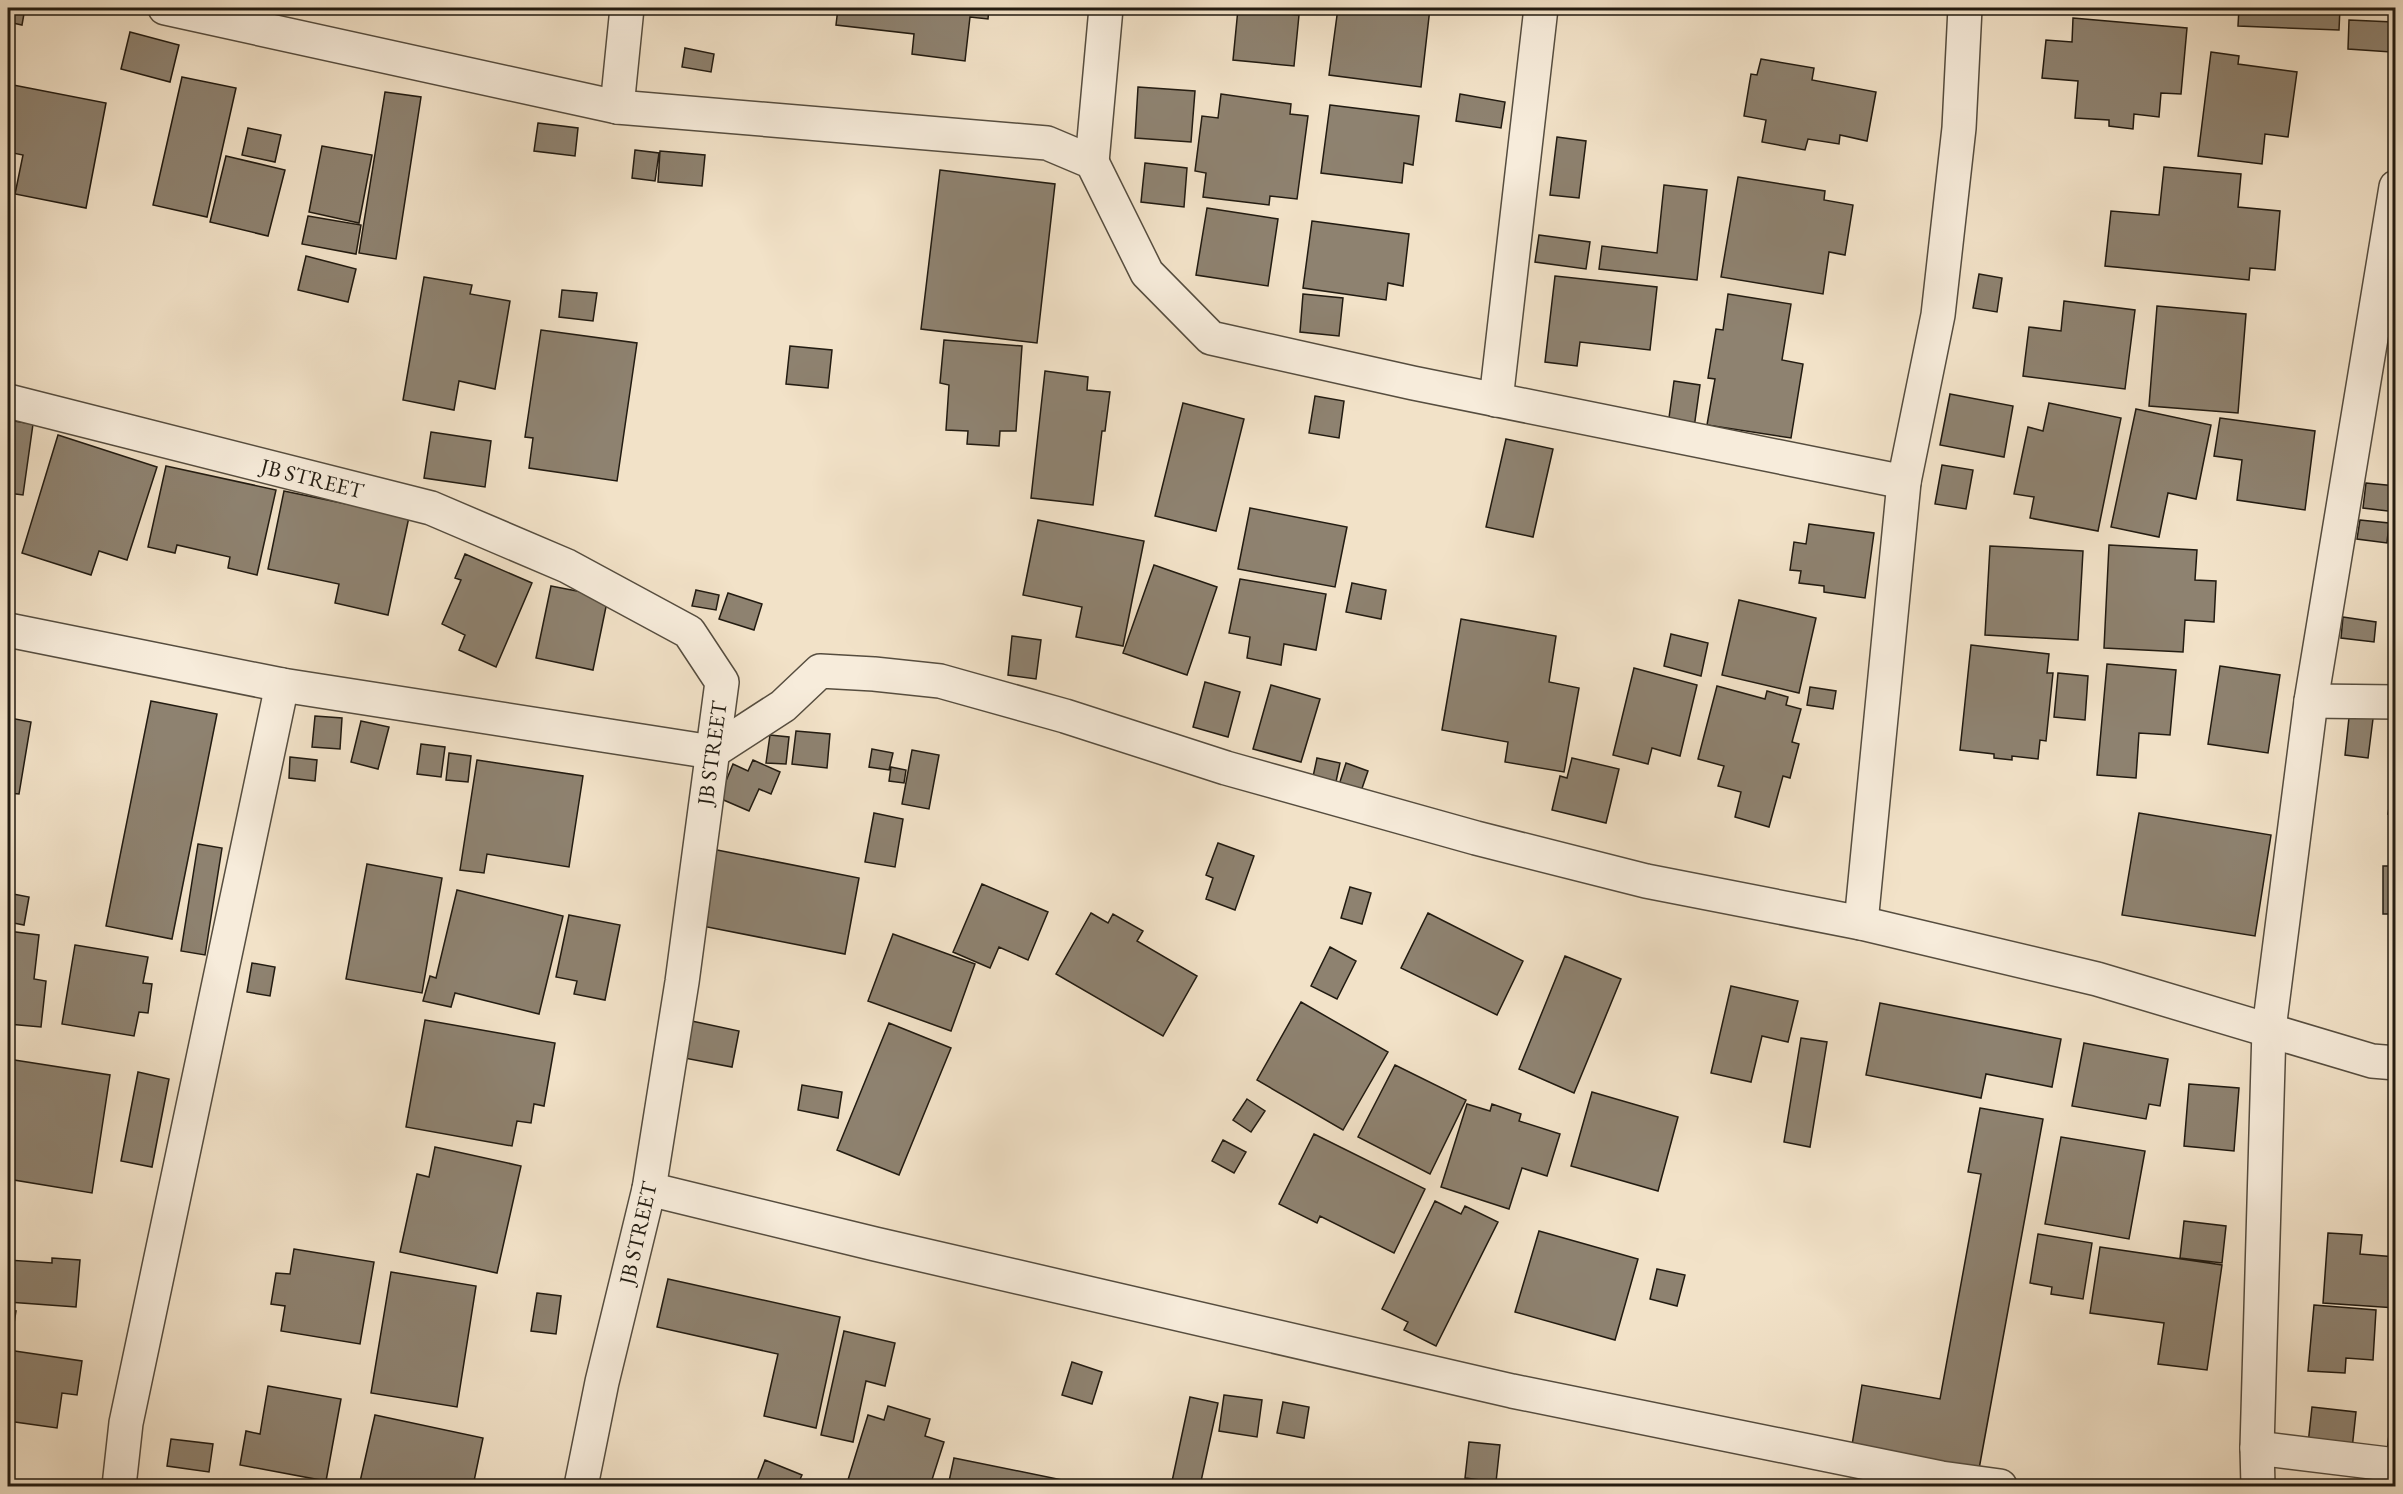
<svg xmlns="http://www.w3.org/2000/svg" width="2403" height="1494" viewBox="0 0 2403 1494" font-family="'EB Garamond',serif">
<style>
.building{fill:#8e8270;stroke:#221b11;stroke-width:1.5}
.lines{fill:none;stroke-linecap:round;stroke-linejoin:round}
.minor-casing{stroke:#564d3f;stroke-width:36}
.minor{stroke:#f7ecdb;stroke-width:33}
.labels{text-anchor:middle;dominant-baseline:central;stroke-width:4.5;stroke-linejoin:round;paint-order:stroke}
.street-label{font-size:22px;fill:#221b11;stroke:#f7ecdb}
</style>
<rect width="100%" height="100%" fill="#f2e2c8"/>
<filter id="stains"><feTurbulence type="fractalNoise" baseFrequency=".00333" numOctaves="4"/><feColorMatrix values="0 0 0 0 .2 0 0 0 0 .09 0 0 0 0 .02 0 0 0 .5 -.17"/></filter>
<radialGradient id="worn" r=".72"><stop offset=".6" stop-color="#630" stop-opacity="0"/><stop offset="1" stop-color="#630" stop-opacity=".3"/></radialGradient>
<!-- building -->
<path class="building" d="M 8,8 L 25,8 L 22,25 L 8,22 Z
M 838,8 L 989,8 L 988,19 L 970,17 L 965,61 L 912,54 L 914,34 L 836,25 Z
M 1276,8 L 1313,8 L 1312,14 Z
M 1338,8 L 1430,8 L 1421,87 L 1329,75 Z
M 2239,8 L 2340,8 L 2339,30 L 2238,26 Z
M 1238,9 L 1299,15 L 1294,66 L 1233,60 Z
M 2073,18 L 2187,28 L 2181,94 L 2161,93 L 2159,117 L 2134,114 L 2133,129 L 2109,126 L 2109,120 L 2075,118 L 2078,81 L 2042,78 L 2046,40 L 2072,42 Z
M 2349,20 L 2393,22 L 2391,52 L 2348,49 Z
M 130,32 L 179,45 L 170,82 L 121,69 Z
M 685,48 L 714,54 L 711,72 L 682,67 Z
M 2211,52 L 2239,56 L 2238,64 L 2297,72 L 2288,137 L 2265,134 L 2262,164 L 2198,156 Z
M 1761,59 L 1814,68 L 1812,80 L 1876,92 L 1867,141 L 1840,135 L 1839,144 L 1808,139 L 1805,150 L 1762,142 L 1766,120 L 1744,116 L 1751,74 L 1757,75 Z
M 182,77 L 236,88 L 207,217 L 153,205 Z
M 8,84 L 106,103 L 86,208 L 15,194 L 23,155 L 8,152 Z
M 1138,87 L 1195,91 L 1191,142 L 1135,138 Z
M 385,92 L 421,97 L 396,259 L 359,253 Z
M 1221,94 L 1291,104 L 1290,114 L 1308,116 L 1297,199 L 1270,196 L 1269,205 L 1203,197 L 1206,173 L 1195,171 L 1202,116 L 1218,118 Z
M 1460,94 L 1505,102 L 1501,128 L 1456,121 Z
M 1330,105 L 1419,116 L 1413,165 L 1404,163 L 1402,183 L 1321,173 Z
M 538,123 L 578,128 L 575,156 L 534,151 Z
M 248,128 L 281,135 L 275,162 L 242,155 Z
M 1557,137 L 1586,141 L 1579,198 L 1550,195 Z
M 322,146 L 372,155 L 359,223 L 309,212 Z
M 635,150 L 659,153 L 655,181 L 632,178 Z
M 660,151 L 705,155 L 702,186 L 658,182 Z
M 226,156 L 285,170 L 268,236 L 210,222 Z
M 1145,163 L 1187,168 L 1184,207 L 1141,202 Z
M 2164,167 L 2241,174 L 2238,207 L 2280,211 L 2275,270 L 2250,268 L 2249,280 L 2105,266 L 2111,211 L 2159,215 Z
M 940,170 L 1055,184 L 1037,343 L 921,329 Z
M 1738,177 L 1825,191 L 1824,200 L 1853,205 L 1845,255 L 1829,252 L 1823,294 L 1721,277 Z
M 1664,185 L 1707,190 L 1697,280 L 1599,269 L 1602,246 L 1657,253 Z
M 1207,208 L 1278,219 L 1268,286 L 1196,275 Z
M 308,216 L 361,225 L 356,254 L 302,244 Z
M 1312,221 L 1409,234 L 1403,286 L 1388,283 L 1386,300 L 1303,288 Z
M 1539,235 L 1590,242 L 1586,269 L 1535,262 Z
M 306,256 L 356,269 L 348,302 L 298,290 Z
M 1979,274 L 2002,278 L 1997,312 L 1973,308 Z
M 1555,276 L 1657,287 L 1650,350 L 1580,342 L 1577,366 L 1545,362 Z
M 424,277 L 472,285 L 470,294 L 510,301 L 495,389 L 459,381 L 454,410 L 403,400 Z
M 562,290 L 597,293 L 593,321 L 559,317 Z
M 1303,294 L 1343,298 L 1339,336 L 1300,332 Z
M 1728,294 L 1791,304 L 1782,360 L 1803,364 L 1791,438 L 1707,425 L 1715,379 L 1708,378 L 1716,329 L 1723,330 Z
M 2064,301 L 2135,310 L 2125,389 L 2023,376 L 2029,327 L 2061,331 Z
M 2157,306 L 2246,314 L 2238,413 L 2149,406 Z
M 541,330 L 637,343 L 617,481 L 529,468 L 533,438 L 525,437 Z
M 944,340 L 1022,346 L 1016,431 L 1000,431 L 999,446 L 967,444 L 968,431 L 946,430 L 949,385 L 940,383 Z
M 790,346 L 832,350 L 828,388 L 786,384 Z
M 1045,371 L 1088,377 L 1087,390 L 1110,392 L 1105,431 L 1102,431 L 1093,505 L 1031,498 Z
M 1674,381 L 1700,385 L 1694,428 L 1668,425 Z
M 1950,394 L 2013,406 L 2004,457 L 1940,445 Z
M 1315,396 L 1344,401 L 1339,438 L 1309,433 Z
M 1183,403 L 1244,419 L 1216,531 L 1155,516 Z
M 2049,403 L 2121,418 L 2098,531 L 2030,518 L 2034,497 L 2014,494 L 2028,427 L 2043,431 Z
M 2136,409 L 2211,425 L 2196,499 L 2168,493 L 2159,537 L 2111,527 Z
M 2220,418 L 2315,431 L 2305,510 L 2237,500 L 2242,460 L 2214,456 Z
M 8,420 L 33,424 L 23,495 L 8,493 Z
M 431,432 L 491,441 L 485,487 L 424,478 Z
M 58,435 L 157,467 L 127,560 L 99,551 L 91,575 L 22,553 Z
M 1506,439 L 1553,449 L 1533,537 L 1486,527 Z
M 1942,465 L 1973,470 L 1966,509 L 1935,504 Z
M 166,466 L 276,490 L 257,575 L 228,568 L 230,557 L 177,545 L 175,553 L 148,547 Z
M 2366,483 L 2396,486 L 2396,512 L 2363,508 Z
M 284,491 L 409,517 L 388,615 L 335,603 L 339,584 L 268,569 Z
M 1250,508 L 1347,527 L 1335,587 L 1238,569 Z
M 1038,520 L 1144,541 L 1123,646 L 1076,637 L 1082,607 L 1023,595 Z
M 2360,520 L 2389,523 L 2387,543 L 2357,539 Z
M 1809,524 L 1874,533 L 1865,598 L 1824,592 L 1824,586 L 1799,583 L 1801,571 L 1790,570 L 1794,542 L 1806,544 Z
M 2109,545 L 2197,550 L 2195,580 L 2216,581 L 2214,622 L 2185,620 L 2183,652 L 2104,648 Z
M 1990,546 L 2083,551 L 2078,640 L 1985,635 Z
M 465,554 L 532,583 L 496,667 L 459,650 L 465,635 L 442,624 L 461,580 L 455,578 Z
M 1154,565 L 1217,587 L 1187,675 L 1123,653 Z
M 1240,579 L 1326,594 L 1316,650 L 1284,644 L 1281,665 L 1247,658 L 1250,637 L 1229,633 Z
M 1352,583 L 1386,590 L 1381,619 L 1346,612 Z
M 551,586 L 608,597 L 593,670 L 536,658 Z
M 696,590 L 719,595 L 716,610 L 692,606 Z
M 728,593 L 762,604 L 754,630 L 719,619 Z
M 1739,600 L 1816,618 L 1799,693 L 1722,675 Z
M 2343,617 L 2376,622 L 2374,642 L 2341,638 Z
M 1461,619 L 1556,636 L 1549,682 L 1579,688 L 1564,772 L 1505,762 L 1508,742 L 1442,730 Z
M 1671,634 L 1708,643 L 1701,676 L 1664,666 Z
M 1012,636 L 1041,640 L 1036,679 L 1008,675 Z
M 1971,645 L 2049,654 L 2047,673 L 2053,673 L 2046,741 L 2040,740 L 2038,759 L 2012,756 L 2012,760 L 1994,758 L 1994,754 L 1960,750 Z
M 2107,664 L 2176,670 L 2170,735 L 2139,733 L 2136,778 L 2097,775 Z
M 2220,666 L 2280,675 L 2268,753 L 2208,744 Z
M 1634,668 L 1697,685 L 1680,756 L 1652,748 L 1648,764 L 1613,755 Z
M 2058,673 L 2088,676 L 2085,720 L 2054,717 Z
M 1205,682 L 1240,692 L 1228,737 L 1193,727 Z
M 1271,685 L 1320,699 L 1301,762 L 1253,749 Z
M 1717,686 L 1765,699 L 1767,691 L 1788,697 L 1786,705 L 1801,709 L 1792,742 L 1799,744 L 1790,778 L 1783,776 L 1769,827 L 1735,817 L 1741,792 L 1718,786 L 1724,766 L 1698,759 Z
M 1810,687 L 1836,691 L 1833,709 L 1807,705 Z
M 151,701 L 217,714 L 172,939 L 106,926 Z
M 2350,708 L 2374,711 L 2368,758 L 2345,755 Z
M 8,709 L 12,709 L 10,718 L 31,722 L 19,794 L 8,793 Z
M 315,716 L 342,718 L 340,749 L 312,747 Z
M 361,721 L 389,727 L 378,769 L 351,762 Z
M 796,731 L 830,734 L 827,768 L 792,764 Z
M 770,735 L 789,737 L 786,764 L 766,763 Z
M 421,744 L 445,747 L 441,777 L 417,774 Z
M 872,749 L 893,753 L 889,770 L 869,767 Z
M 912,750 L 939,755 L 929,809 L 902,804 Z
M 449,753 L 471,756 L 468,782 L 446,780 Z
M 290,757 L 317,760 L 315,781 L 289,778 Z
M 1317,758 L 1340,763 L 1334,791 L 1311,786 Z
M 1572,758 L 1619,769 L 1606,823 L 1552,810 L 1560,776 L 1567,778 Z
M 477,760 L 583,776 L 569,867 L 487,854 L 484,873 L 460,870 Z
M 753,760 L 780,772 L 771,794 L 759,789 L 749,811 L 719,798 L 733,764 L 748,771 Z
M 2396,762 L 2396,815 L 2388,814 Z
M 1346,763 L 1368,771 L 1359,797 L 1337,791 Z
M 891,767 L 906,770 L 904,783 L 889,781 Z
M 874,813 L 903,819 L 895,867 L 865,862 Z
M 2139,813 L 2271,835 L 2255,936 L 2122,915 Z
M 1218,843 L 1254,856 L 1235,910 L 1206,899 L 1213,878 L 1206,875 Z
M 198,844 L 222,848 L 205,955 L 181,951 Z
M 712,849 L 859,878 L 845,954 L 697,925 Z
M 367,864 L 442,878 L 422,993 L 346,979 Z
M 2383,866 L 2396,866 L 2396,936 L 2391,936 L 2391,914 L 2383,914 Z
M 982,884 L 1048,912 L 1028,960 L 999,947 L 990,968 L 953,952 Z
M 1350,887 L 1371,893 L 1362,924 L 1341,918 Z
M 457,890 L 563,916 L 539,1014 L 455,993 L 451,1007 L 423,1001 L 430,976 L 436,978 Z
M 8,893 L 29,897 L 24,925 L 8,922 Z
M 1091,913 L 1108,923 L 1113,914 L 1143,931 L 1137,941 L 1197,976 L 1163,1036 L 1056,974 Z
M 1428,913 L 1523,961 L 1497,1015 L 1401,968 Z
M 569,915 L 620,925 L 605,1000 L 574,994 L 577,981 L 556,977 Z
M 8,931 L 39,935 L 34,979 L 46,981 L 41,1027 L 8,1024 Z
M 893,934 L 975,964 L 951,1031 L 868,1001 Z
M 75,945 L 148,957 L 143,983 L 152,984 L 148,1013 L 139,1012 L 134,1036 L 62,1024 Z
M 1330,947 L 1356,961 L 1337,999 L 1311,986 Z
M 1565,956 L 1621,979 L 1574,1093 L 1519,1069 Z
M 252,963 L 275,967 L 270,996 L 247,992 Z
M 1731,986 L 1798,1001 L 1788,1042 L 1762,1036 L 1751,1082 L 1711,1073 Z
M 1301,1002 L 1388,1052 L 1343,1130 L 1257,1080 Z
M 1880,1003 L 2061,1039 L 2052,1087 L 1986,1074 L 1981,1098 L 1866,1075 Z
M 425,1020 L 555,1043 L 544,1106 L 534,1104 L 531,1123 L 517,1121 L 512,1146 L 406,1127 Z
M 687,1020 L 739,1031 L 732,1067 L 679,1057 Z
M 889,1023 L 951,1048 L 899,1175 L 837,1150 Z
M 1801,1038 L 1827,1042 L 1810,1147 L 1784,1142 Z
M 2084,1043 L 2168,1059 L 2160,1106 L 2149,1104 L 2146,1119 L 2072,1106 Z
M 8,1059 L 110,1075 L 92,1193 L 8,1179 Z
M 1395,1065 L 1466,1100 L 1430,1174 L 1358,1137 Z
M 138,1072 L 169,1079 L 152,1167 L 121,1161 Z
M 2189,1084 L 2239,1088 L 2234,1151 L 2184,1146 Z
M 802,1085 L 842,1092 L 838,1118 L 798,1110 Z
M 1592,1092 L 1678,1117 L 1658,1191 L 1571,1166 Z
M 1247,1099 L 1265,1111 L 1251,1132 L 1233,1120 Z
M 1467,1104 L 1490,1111 L 1492,1104 L 1521,1114 L 1519,1121 L 1560,1134 L 1547,1176 L 1522,1168 L 1509,1209 L 1441,1187 Z
M 1980,1108 L 2043,1119 L 1979,1469 L 1852,1445 L 1862,1385 L 1940,1399 L 1981,1174 L 1968,1172 Z
M 1314,1134 L 1425,1189 L 1394,1253 L 1320,1216 L 1317,1223 L 1279,1204 Z
M 2061,1137 L 2145,1151 L 2129,1239 L 2045,1224 Z
M 1223,1140 L 1246,1152 L 1234,1173 L 1212,1161 Z
M 435,1147 L 521,1166 L 497,1273 L 400,1252 L 417,1174 L 429,1177 Z
M 1435,1201 L 1461,1214 L 1465,1206 L 1498,1222 L 1436,1346 L 1404,1330 L 1408,1322 L 1382,1309 Z
M 2184,1221 L 2226,1226 L 2222,1263 L 2180,1258 Z
M 1539,1231 L 1638,1259 L 1615,1340 L 1515,1312 Z
M 2328,1233 L 2362,1235 L 2360,1254 L 2396,1257 L 2396,1308 L 2323,1303 Z
M 2038,1234 L 2092,1243 L 2083,1299 L 2051,1294 L 2052,1287 L 2030,1283 Z
M 2100,1247 L 2222,1265 L 2207,1370 L 2158,1364 L 2164,1323 L 2090,1313 Z
M 294,1249 L 374,1262 L 360,1344 L 281,1331 L 285,1306 L 271,1304 L 276,1273 L 290,1274 Z
M 52,1258 L 80,1260 L 76,1307 L 8,1302 L 8,1260 L 52,1263 Z
M 1657,1269 L 1685,1275 L 1677,1306 L 1650,1299 Z
M 391,1272 L 476,1286 L 457,1407 L 371,1393 Z
M 668,1279 L 840,1317 L 816,1428 L 764,1416 L 778,1354 L 657,1327 Z
M 537,1293 L 561,1296 L 556,1334 L 531,1331 Z
M 2314,1305 L 2376,1310 L 2373,1360 L 2346,1358 L 2345,1373 L 2308,1371 Z
M 8,1310 L 16,1311 L 11,1342 L 8,1341 Z
M 844,1331 L 895,1343 L 885,1386 L 866,1381 L 853,1442 L 821,1435 Z
M 8,1350 L 82,1361 L 77,1395 L 62,1393 L 57,1428 L 8,1421 Z
M 1072,1362 L 1102,1372 L 1092,1404 L 1062,1395 Z
M 268,1386 L 341,1399 L 326,1481 L 240,1465 L 246,1431 L 260,1434 Z
M 1224,1395 L 1262,1400 L 1257,1437 L 1219,1431 Z
M 1190,1397 L 1218,1403 L 1200,1486 L 1171,1486 Z
M 1283,1402 L 1309,1407 L 1304,1438 L 1277,1433 Z
M 888,1406 L 930,1419 L 925,1436 L 944,1442 L 930,1486 L 858,1486 L 847,1483 L 868,1415 L 884,1420 Z
M 2312,1407 L 2356,1412 L 2352,1449 L 2308,1444 Z
M 375,1415 L 483,1438 L 473,1486 L 359,1486 Z
M 2391,1417 L 2396,1417 L 2396,1453 L 2387,1452 Z
M 171,1439 L 213,1444 L 209,1472 L 167,1466 Z
M 1469,1442 L 1500,1445 L 1496,1482 L 1465,1478 Z
M 954,1458 L 1077,1483 L 1076,1486 L 948,1486 Z
M 765,1460 L 802,1475 L 797,1486 L 755,1486 Z"/>
<g class="lines">
<defs>
<g id="minor">
<path d="M 165,8 L 617,107 L 1047,143 L 1092,162 L 1147,273 L 1211,338 L 1413,383 L 1904,482"/>
<path d="M 617,107 L 627,8"/>
<path d="M 1092,162 L 1106,8"/>
<path d="M 1496,400 L 1541,8"/>
<path id="s1" d="M 8,401 L 431,508 L 567,566 L 689,632 L 722,682 L 682,982 L 649,1189 L 602,1382 L 581,1486"/>
<path d="M 8,630 L 282,685 L 712,752 L 783,706 L 820,671 L 874,674 L 940,681 L 1065,716 L 1226,768 L 1476,838 L 1646,881 L 1861,923 L 2097,979 L 2372,1061 L 2396,1063"/>
<path d="M 2311,701 L 2396,702"/>
<path d="M 1861,923 L 1904,482 L 1938,315 L 1959,128 L 1965,8"/>
<path d="M 649,1189 L 875,1244 L 1512,1391 L 1941,1478 L 2000,1486"/>
<path d="M 2257,1448 L 2396,1465"/>
<path d="M 119,1486 L 126,1423 L 282,685"/>
<path d="M 2258,1486 L 2257,1448 L 2269,1029 L 2311,701 L 2396,187"/>
</g>
</defs>
<!-- minor casing -->
<use href="#minor" class="minor-casing"/>
<!-- minor -->
<use href="#minor" class="minor"/>
</g>
<g class="labels">
<!-- street labels -->
<g class="street-label">
<text stroke="none"><textPath href="#s1" startOffset="314">JB STREET</textPath></text>
<text transform="translate(712 753) rotate(-82)">JB STREET</text>
<text transform="translate(638 1233) rotate(-77)">JB STREET</text>
</g>
</g>
<!-- margin -->
<rect width="2403" height="1494" fill="none" stroke="#f2e2c8" stroke-width="30"/>
<rect x="9" y="9" width="2385" height="1476" fill="none" stroke="#221b11" stroke-width="3"/>
<rect x="15" y="15" width="2373" height="1464" fill="none" stroke="#221b11" stroke-width="1.5"/>
<rect width="100%" height="100%" filter="url(#stains)"/>
<rect width="100%" height="100%" fill="url(#worn)"/>
</svg>
